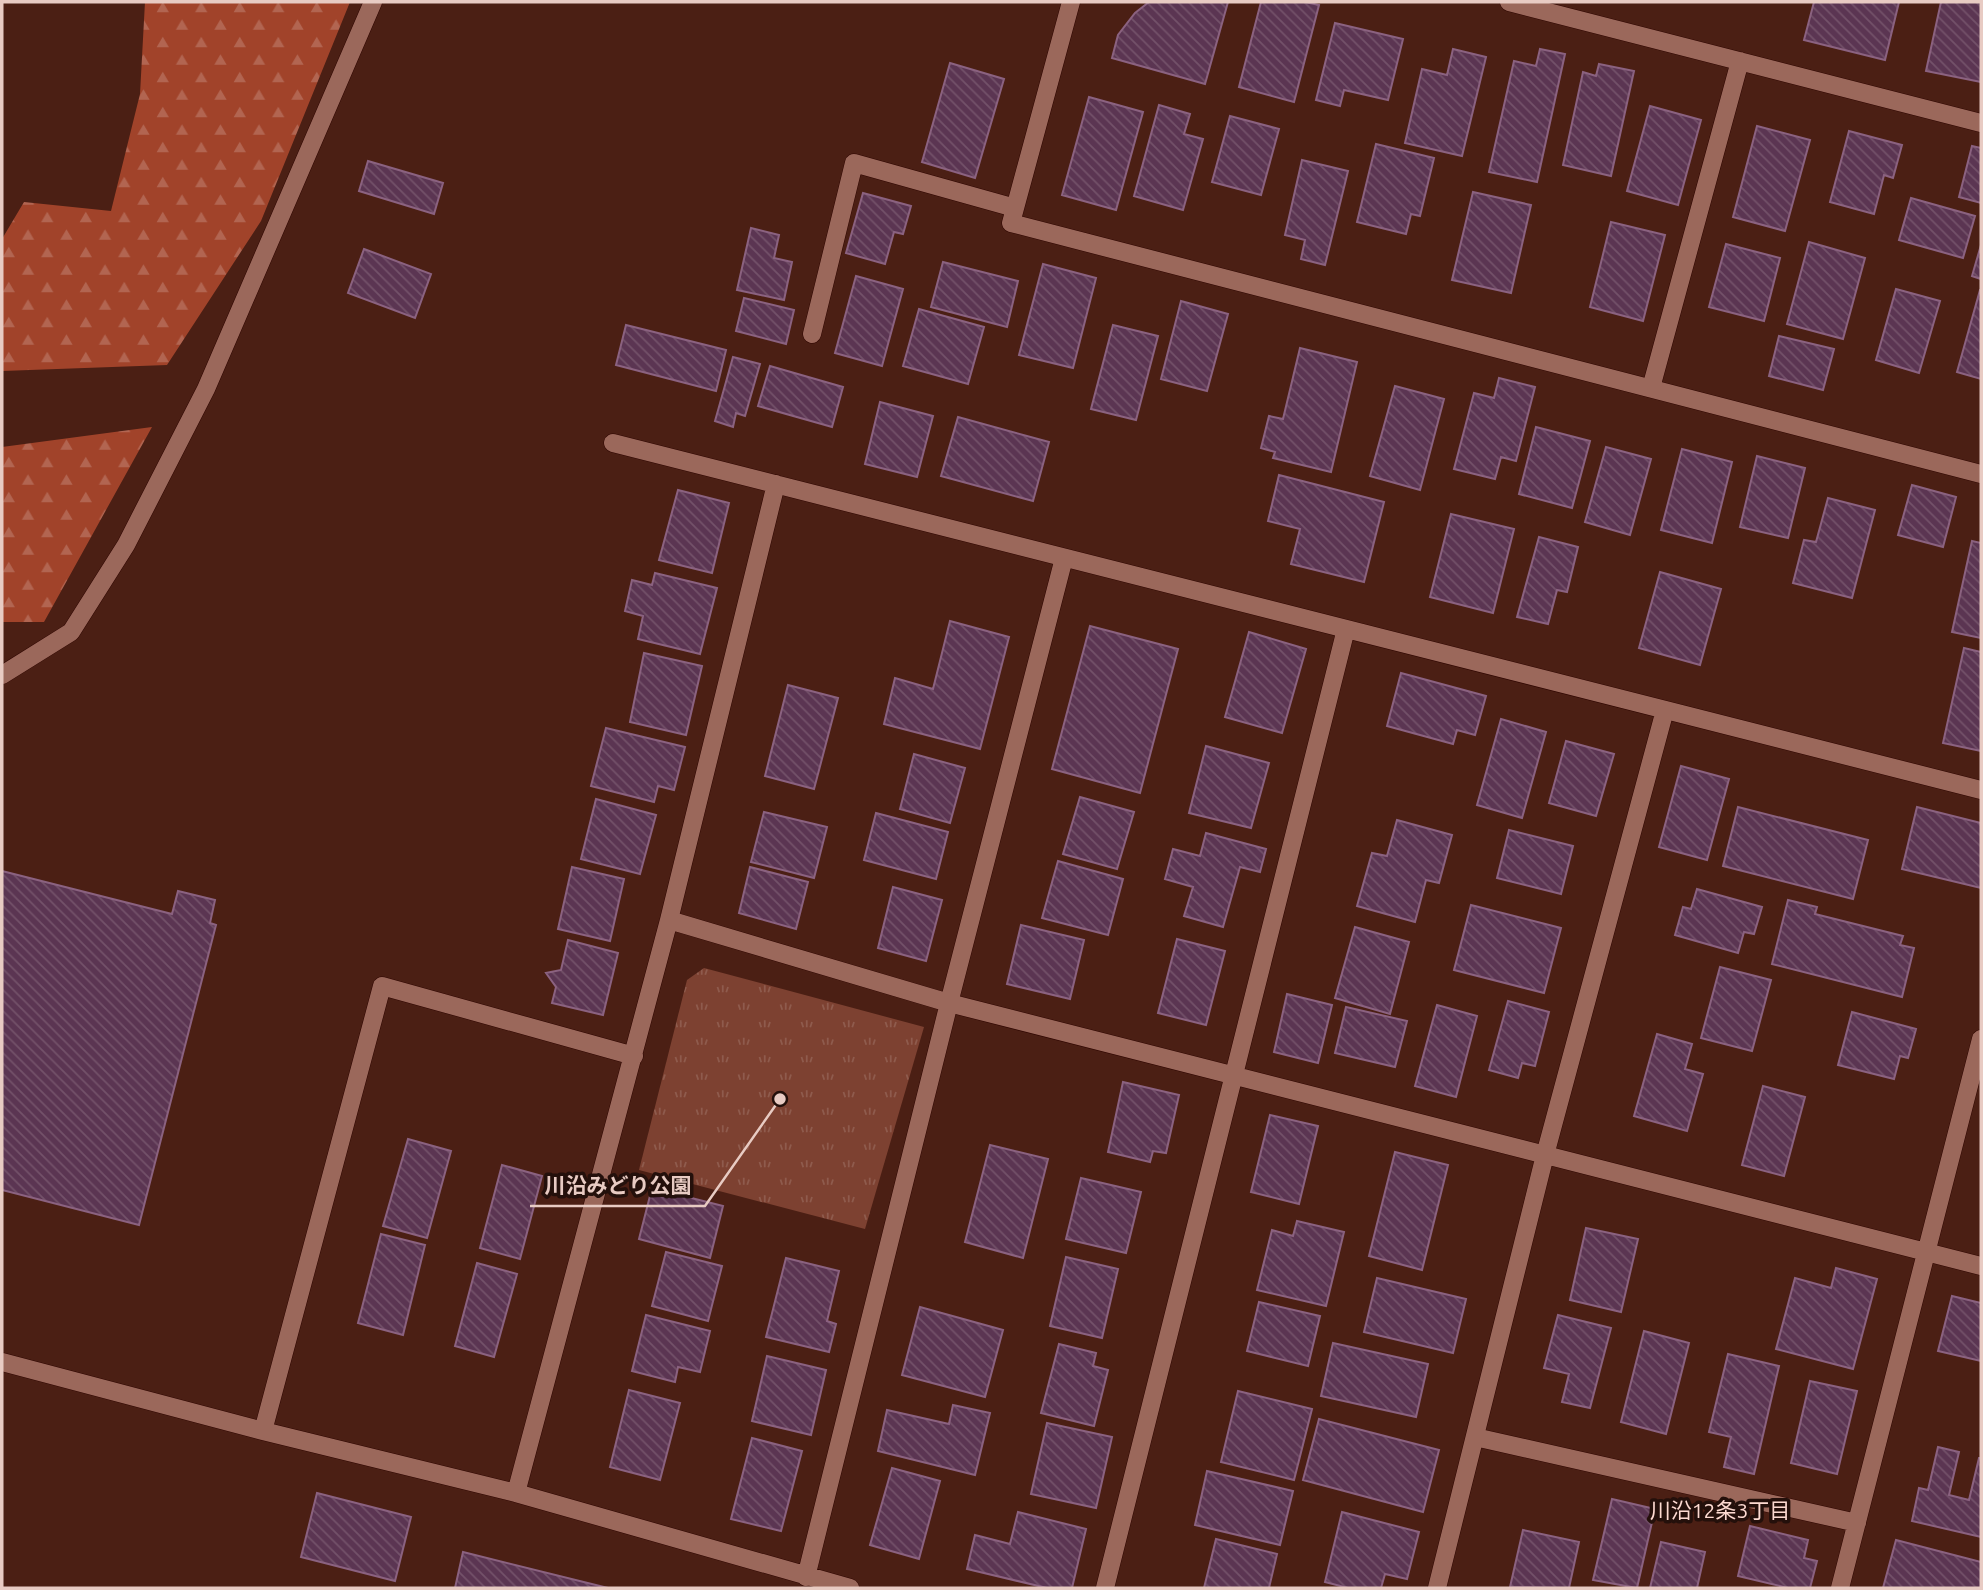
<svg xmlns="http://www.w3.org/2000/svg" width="1983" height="1590" viewBox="0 0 1983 1590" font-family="Ubuntu,'Noto Sans JP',sans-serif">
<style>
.grass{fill:url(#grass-tufts)}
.forest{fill:url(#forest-firs)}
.building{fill:url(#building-back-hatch);stroke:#8b6280;stroke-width:2}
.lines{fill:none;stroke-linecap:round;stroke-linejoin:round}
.minor-casing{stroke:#2f0600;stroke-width:19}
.minor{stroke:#9b685b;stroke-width:18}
.labels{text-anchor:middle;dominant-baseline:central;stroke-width:7;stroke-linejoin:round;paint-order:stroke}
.neighbourhood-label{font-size:21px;fill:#fddad1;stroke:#24100b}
.leader{fill:none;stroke:#e8cbc3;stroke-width:2.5}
.callout-dot{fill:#e8cbc3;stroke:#24100b;stroke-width:2.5}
.callout-label{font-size:21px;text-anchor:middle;font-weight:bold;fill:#e8cbc3;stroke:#24100b;stroke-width:7;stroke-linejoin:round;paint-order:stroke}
</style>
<defs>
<pattern id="grass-tufts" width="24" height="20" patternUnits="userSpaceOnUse" patternTransform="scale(1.75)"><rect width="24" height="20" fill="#7d4131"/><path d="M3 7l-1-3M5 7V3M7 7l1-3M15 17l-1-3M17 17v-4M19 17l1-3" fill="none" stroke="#8f5b4d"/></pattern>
<pattern id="forest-firs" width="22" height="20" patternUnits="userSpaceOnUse" patternTransform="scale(1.75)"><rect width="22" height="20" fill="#a1432a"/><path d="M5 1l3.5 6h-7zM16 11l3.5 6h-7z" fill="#b26551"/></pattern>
<pattern id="building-back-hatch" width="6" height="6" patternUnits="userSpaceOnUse" patternTransform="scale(1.75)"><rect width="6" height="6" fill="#5b3552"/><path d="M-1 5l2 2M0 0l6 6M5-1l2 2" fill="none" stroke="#735169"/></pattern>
</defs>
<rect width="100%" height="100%" fill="#4b1f14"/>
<!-- grass -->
<path class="grass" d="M 704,968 L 924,1027 L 865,1229 L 639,1170 L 687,980 Z"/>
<!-- forest -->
<path class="forest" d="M 145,2 L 350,2 L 261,221 L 167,365 L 2,371 L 2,239 L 24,202 L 111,211 L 140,94 Z
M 152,427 L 44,622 L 2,622 L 2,447 Z"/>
<!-- building -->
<path class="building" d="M 1149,2 L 1228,2 L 1205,84 L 1112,58 L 1118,35 L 1135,13 Z
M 1261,2 L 1305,2 L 1319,5 L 1294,102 L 1239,87 Z
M 1814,2 L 1899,2 L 1885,60 L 1804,40 Z
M 1941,2 L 1981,2 L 1981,82 L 1926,71 Z
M 1335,23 L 1403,39 L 1388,100 L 1344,90 L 1340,106 L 1316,100 Z
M 1453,49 L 1486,57 L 1462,156 L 1405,143 L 1422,69 L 1447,75 Z
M 1540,49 L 1565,54 L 1537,182 L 1489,172 L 1514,61 L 1536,66 Z
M 950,63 L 1004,79 L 975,178 L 922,162 Z
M 1599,64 L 1634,71 L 1611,176 L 1563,165 L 1583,72 L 1596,76 Z
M 1089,97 L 1143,112 L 1116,210 L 1062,195 Z
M 1159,105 L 1190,114 L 1184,134 L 1203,139 L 1183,210 L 1134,196 Z
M 1650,106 L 1701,120 L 1678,205 L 1627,191 Z
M 1230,116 L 1279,129 L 1261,195 L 1212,182 Z
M 1757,126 L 1810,140 L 1785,231 L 1733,217 Z
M 1849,131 L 1902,145 L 1893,178 L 1884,175 L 1874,214 L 1830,202 Z
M 1376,144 L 1434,158 L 1420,216 L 1411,214 L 1406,234 L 1357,222 Z
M 1972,146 L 1981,148 L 1981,203 L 1959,197 Z
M 1302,160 L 1348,171 L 1325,265 L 1301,259 L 1305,240 L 1285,235 Z
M 368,161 L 443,183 L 434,214 L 359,191 Z
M 1473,192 L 1531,205 L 1511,293 L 1452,280 Z
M 863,193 L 911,206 L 903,234 L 894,232 L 885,264 L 846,253 Z
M 1911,198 L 1975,216 L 1963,258 L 1899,240 Z
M 1611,222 L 1665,235 L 1643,321 L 1590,307 Z
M 751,228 L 779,235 L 774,258 L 792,262 L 784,300 L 737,290 Z
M 1809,242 L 1865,258 L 1843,339 L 1787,324 Z
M 1726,244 L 1780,258 L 1764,321 L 1709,307 Z
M 1981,245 L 1981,279 L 1972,276 Z
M 364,249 L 431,274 L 415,318 L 348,293 Z
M 943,262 L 1018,281 L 1007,327 L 931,307 Z
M 1043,264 L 1096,278 L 1073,368 L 1019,355 Z
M 856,276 L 903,289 L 882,366 L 835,353 Z
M 1896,289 L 1940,301 L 1919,373 L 1876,360 Z
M 1980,290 L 1981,290 L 1981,379 L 1957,372 Z
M 744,298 L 794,310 L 786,344 L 736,331 Z
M 1181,301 L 1228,314 L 1207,391 L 1161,379 Z
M 919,309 L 984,327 L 968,384 L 903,366 Z
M 626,325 L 726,350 L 716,391 L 616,365 Z
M 1113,325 L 1158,336 L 1136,420 L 1091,409 Z
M 1779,336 L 1834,349 L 1823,390 L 1769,376 Z
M 1300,348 L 1357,362 L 1331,472 L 1273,458 L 1275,452 L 1261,448 L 1269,416 L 1283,419 Z
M 733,357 L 760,364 L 745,416 L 736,413 L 733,427 L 715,421 Z
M 770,366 L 843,387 L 832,427 L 758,406 Z
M 1499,378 L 1535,387 L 1516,461 L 1501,457 L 1495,479 L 1454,469 L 1474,393 L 1494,398 Z
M 1395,386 L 1444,399 L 1420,490 L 1370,476 Z
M 880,402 L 933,416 L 917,477 L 865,464 Z
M 958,417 L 1049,442 L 1033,501 L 941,476 Z
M 1536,427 L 1590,441 L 1572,508 L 1519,494 Z
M 1606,447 L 1651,459 L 1630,535 L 1585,522 Z
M 1682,449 L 1732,462 L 1712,543 L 1661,530 Z
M 1757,456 L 1805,468 L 1788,538 L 1740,527 Z
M 1279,475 L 1384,502 L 1364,582 L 1291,564 L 1300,529 L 1268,521 Z
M 1912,485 L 1956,497 L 1943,547 L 1898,535 Z
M 678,490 L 729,503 L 712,573 L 659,560 Z
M 1828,498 L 1875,510 L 1852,598 L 1793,583 L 1804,540 L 1816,542 Z
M 1451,514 L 1514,529 L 1493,613 L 1430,597 Z
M 1539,537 L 1578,547 L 1567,592 L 1557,590 L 1548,624 L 1517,617 Z
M 1972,541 L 1981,543 L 1981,638 L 1952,632 Z
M 1660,572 L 1721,589 L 1700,665 L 1639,648 Z
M 655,573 L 717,588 L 700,654 L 638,639 L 643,616 L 625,611 L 632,580 L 652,585 Z
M 950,621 L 1009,637 L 980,749 L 884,724 L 895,678 L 933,689 Z
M 1090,626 L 1178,649 L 1140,793 L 1052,769 Z
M 1249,632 L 1306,649 L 1282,733 L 1225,717 Z
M 1964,648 L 1981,652 L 1981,751 L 1943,743 Z
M 644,653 L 702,666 L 686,735 L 630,722 Z
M 1401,673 L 1486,696 L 1475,735 L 1457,730 L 1453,744 L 1387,726 Z
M 788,685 L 838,698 L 814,789 L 765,776 Z
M 1501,719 L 1546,732 L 1522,818 L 1477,805 Z
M 606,728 L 685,747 L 674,790 L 658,786 L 654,802 L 591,786 Z
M 1566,741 L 1614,754 L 1596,816 L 1549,803 Z
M 1206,746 L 1269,763 L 1251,828 L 1189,813 Z
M 914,754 L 965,768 L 950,823 L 900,809 Z
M 1681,766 L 1729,779 L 1707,860 L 1659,847 Z
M 1080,797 L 1134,812 L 1117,869 L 1063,854 Z
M 596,799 L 656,815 L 640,874 L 581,859 Z
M 1738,807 L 1868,840 L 1853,899 L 1723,866 Z
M 1917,807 L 1981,823 L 1981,888 L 1902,869 Z
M 764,812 L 827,827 L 814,878 L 751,862 Z
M 876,813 L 948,832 L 936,879 L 864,860 Z
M 1397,820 L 1452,835 L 1439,883 L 1426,880 L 1415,922 L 1357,906 L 1372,853 L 1387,856 Z
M 1509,830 L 1573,846 L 1561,894 L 1497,878 Z
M 1206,833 L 1266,849 L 1260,872 L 1240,867 L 1223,927 L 1184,916 L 1193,887 L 1165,879 L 1173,849 L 1200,856 Z
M 1058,861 L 1123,879 L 1108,935 L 1042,918 Z
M 572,867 L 624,879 L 610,941 L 558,929 Z
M 750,867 L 808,882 L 796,929 L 739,913 Z
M 2,871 L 172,914 L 178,891 L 215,900 L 210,923 L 216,925 L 139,1225 L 2,1190 Z
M 893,887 L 942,900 L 926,961 L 878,948 Z
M 1697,889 L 1762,907 L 1754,934 L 1744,932 L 1738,953 L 1675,935 L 1683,907 L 1691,909 Z
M 1788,900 L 1817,907 L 1815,914 L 1903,936 L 1900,945 L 1914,948 L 1902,997 L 1772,964 Z
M 1471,905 L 1561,928 L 1544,993 L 1454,970 Z
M 1021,925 L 1084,940 L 1070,999 L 1007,984 Z
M 1355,927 L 1409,942 L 1390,1014 L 1335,998 Z
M 1177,939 L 1225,951 L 1206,1025 L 1158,1013 Z
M 568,940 L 618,953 L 603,1015 L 552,1003 L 556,987 L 546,973 L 561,970 Z
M 1720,967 L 1771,980 L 1752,1051 L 1701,1038 Z
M 1287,994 L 1332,1005 L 1318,1063 L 1274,1052 Z
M 1508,1001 L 1549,1012 L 1535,1066 L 1522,1063 L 1518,1078 L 1489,1070 Z
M 1437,1005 L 1477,1016 L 1456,1097 L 1415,1086 Z
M 1346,1007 L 1407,1021 L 1395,1067 L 1335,1053 Z
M 1852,1012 L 1916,1029 L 1908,1058 L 1900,1056 L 1894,1079 L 1838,1065 Z
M 1657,1034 L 1692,1044 L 1685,1069 L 1703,1074 L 1687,1131 L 1634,1116 Z
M 1123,1082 L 1179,1095 L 1166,1153 L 1153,1151 L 1150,1162 L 1108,1152 Z
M 1763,1086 L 1805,1097 L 1784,1176 L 1742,1165 Z
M 1270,1115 L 1318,1126 L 1299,1204 L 1251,1192 Z
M 408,1139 L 451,1151 L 427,1238 L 383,1226 Z
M 990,1145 L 1048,1159 L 1023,1258 L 965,1242 Z
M 1395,1152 L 1448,1165 L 1422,1270 L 1369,1256 Z
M 502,1165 L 542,1176 L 520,1259 L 480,1248 Z
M 1081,1178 L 1141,1192 L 1126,1253 L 1066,1239 Z
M 652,1188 L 723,1206 L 710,1258 L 639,1239 Z
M 1297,1221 L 1344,1232 L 1326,1306 L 1257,1290 L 1272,1230 L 1293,1236 Z
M 1586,1228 L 1638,1239 L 1621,1312 L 1570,1300 Z
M 381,1234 L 425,1245 L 403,1335 L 358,1323 Z
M 666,1252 L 722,1266 L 708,1321 L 652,1306 Z
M 1066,1257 L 1118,1269 L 1102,1338 L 1050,1326 Z
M 786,1258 L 839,1271 L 827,1321 L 836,1324 L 829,1352 L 766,1337 Z
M 477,1263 L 517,1274 L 494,1357 L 455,1346 Z
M 1836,1268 L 1877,1279 L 1853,1369 L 1776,1349 L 1795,1278 L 1831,1288 Z
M 1377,1278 L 1466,1299 L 1453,1353 L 1364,1332 Z
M 1952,1296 L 1981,1303 L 1981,1361 L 1938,1351 Z
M 1259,1302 L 1320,1316 L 1308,1366 L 1247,1351 Z
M 920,1307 L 1003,1330 L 985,1397 L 902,1375 Z
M 646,1315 L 710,1331 L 700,1372 L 678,1367 L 675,1382 L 632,1371 Z
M 1558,1315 L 1611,1328 L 1590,1408 L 1562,1402 L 1569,1374 L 1544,1368 Z
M 1644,1331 L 1689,1343 L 1666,1434 L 1621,1422 Z
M 1333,1343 L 1428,1364 L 1416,1417 L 1321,1396 Z
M 1059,1344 L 1096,1353 L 1093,1366 L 1108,1370 L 1094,1426 L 1041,1413 Z
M 1728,1354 L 1779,1366 L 1754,1474 L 1724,1467 L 1731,1437 L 1709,1432 Z
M 767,1356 L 826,1370 L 811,1435 L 752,1421 Z
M 1810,1381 L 1857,1391 L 1837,1474 L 1791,1463 Z
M 629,1390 L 680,1403 L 660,1480 L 610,1467 Z
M 1238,1391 L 1312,1409 L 1294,1480 L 1221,1462 Z
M 953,1405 L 990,1413 L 975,1475 L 878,1451 L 887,1410 L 949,1424 Z
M 1319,1419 L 1439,1450 L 1423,1512 L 1303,1480 Z
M 1047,1423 L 1112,1437 L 1096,1508 L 1031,1494 Z
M 752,1438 L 802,1451 L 781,1531 L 731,1519 Z
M 1938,1447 L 1959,1452 L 1949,1495 L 1969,1500 L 1979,1458 L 1981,1458 L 1981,1537 L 1912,1521 L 1919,1488 L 1928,1490 Z
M 892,1468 L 940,1481 L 919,1559 L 870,1545 Z
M 1207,1471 L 1293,1491 L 1280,1545 L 1195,1525 Z
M 317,1493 L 411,1517 L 395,1581 L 301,1557 Z
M 1612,1499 L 1655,1509 L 1637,1588 L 1593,1580 Z
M 1018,1512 L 1086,1529 L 1072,1588 L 1047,1588 L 967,1569 L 975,1535 L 1010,1544 Z
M 1342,1512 L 1419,1532 L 1407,1579 L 1385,1574 L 1381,1588 L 1348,1588 L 1325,1582 Z
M 1750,1526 L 1808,1540 L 1804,1558 L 1817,1561 L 1810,1588 L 1788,1588 L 1738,1576 Z
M 1523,1530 L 1579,1542 L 1569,1588 L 1510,1587 Z
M 1216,1539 L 1277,1554 L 1269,1588 L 1204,1588 Z
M 1896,1540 L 1981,1562 L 1981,1588 L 1883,1588 Z
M 1661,1542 L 1705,1552 L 1697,1588 L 1650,1588 Z
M 463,1552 L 608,1588 L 455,1588 Z"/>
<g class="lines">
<defs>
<path id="minor" d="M 1071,2 L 1011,223 L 1981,474
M 1509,2 L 1981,123
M 812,334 L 854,163 L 1015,208
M 1651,388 L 1740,61
M 613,443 L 1981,790
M 2,675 L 71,632 L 126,545 L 206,389 L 373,2
M 669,920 L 949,1003 L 1981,1266
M 2,1362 L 263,1431 L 516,1493 L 850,1588
M 263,1431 L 382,986 L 634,1056
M 1475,1437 L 1857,1523
M 516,1493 L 669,920 L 776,484
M 806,1577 L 949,1003 L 1064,558
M 1105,1588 L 1346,629
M 1437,1588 L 1545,1155 L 1665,710
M 1840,1588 L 1981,1039"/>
</defs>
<!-- minor casing -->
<use href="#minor" class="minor-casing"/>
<!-- minor -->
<use href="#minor" class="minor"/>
</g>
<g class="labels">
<!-- neighbourhood labels -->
<g class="neighbourhood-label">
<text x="1720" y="1510">川沿12条3丁目</text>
</g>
</g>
<!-- callouts -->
<path class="leader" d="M780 1099L705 1206H530"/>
<circle class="callout-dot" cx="780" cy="1099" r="7"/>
<g class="callout-label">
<text x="618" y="1193">川沿みどり公園</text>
</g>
<!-- border -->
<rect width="1983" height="1590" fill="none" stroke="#e8cbc3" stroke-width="7"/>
</svg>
